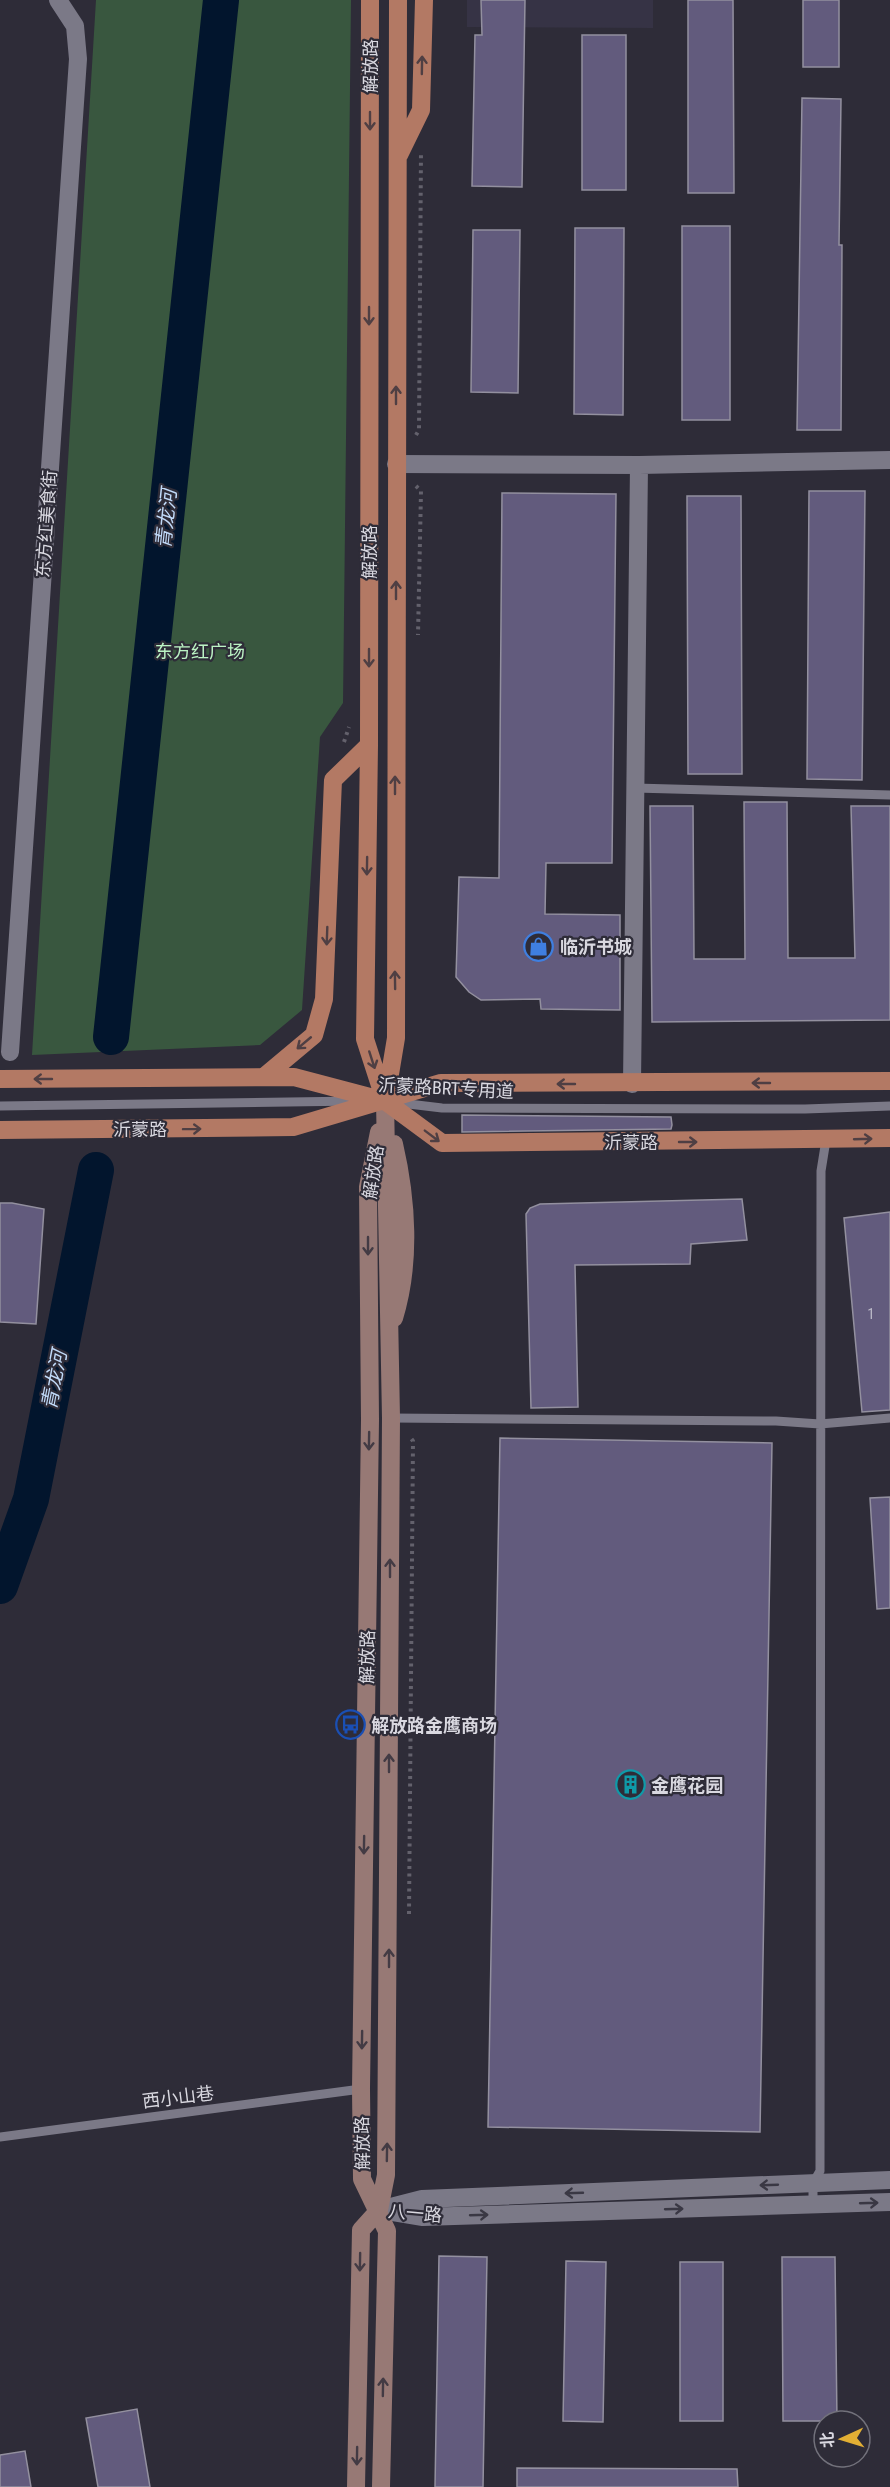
<svg xmlns="http://www.w3.org/2000/svg" width="890" height="2487" viewBox="0 0 890 2487" font-family="'Roboto Condensed','Noto Sans SC',sans-serif">
<style>
.built{fill:#363345}
.green{fill:#39573f}
.lines{fill:none;stroke-linecap:round;stroke-linejoin:round}
.river{stroke:#02152d;stroke-width:36}
.building{fill:#625b7d;stroke:#93909f;stroke-width:1.5}
.path{stroke:#63616c;stroke-width:4;stroke-dasharray:3 4.5;stroke-linecap:butt}
.lane{stroke:#7b7987;stroke-width:9}
.street{stroke:#7b7987;stroke-width:18}
.secondary{stroke:#977975;stroke-width:18}
.primary{stroke:#b37964;stroke-width:18}
.oneway{stroke:#4f3f43}
.oneway2{stroke:#433b44}
.oneway3{stroke:#3a3844}
.labels{text-anchor:middle;dominant-baseline:central;stroke-width:4.5;stroke-linejoin:round;paint-order:stroke}
.number-label{font-size:15px;fill:#bbb9c7}
.street-label{font-size:18px;fill:#d9d8e0;stroke:#2e2c38}
.park-label{font-size:18px;fill:#bbf3c4;stroke:#2e2c38}
.poi-label{font-size:18px;font-weight:bold;fill:#d9d8e0;stroke:#2e2c38;text-anchor:start}
.water-label{font-size:20px;font-style:italic;fill:#c1daf9;stroke:#2e2c38}
</style>
<rect width="100%" height="100%" fill="#2e2c38"/>
<!-- built -->
<path class="built" d="M 467,0 L 653,0 L 653,28 L 467,27 Z"/>
<!-- green -->
<path class="green" d="M 96,0 L 351,0 L 343,703 L 320,737 L 302,1010 L 260,1045 L 32,1055 Z"/>
<g class="lines">
<!-- river -->
<path class="river" d="M 111,1037 L 221,0
M 0,1586 L 31,1499 L 96,1170"/>
</g>
<!-- building -->
<path class="building" d="M 481,0 L 525,0 L 522,187 L 472,186 L 475,35 L 482,35 Z
M 688,0 L 733,0 L 734,193 L 688,193 Z
M 803,0 L 839,0 L 839,67 L 803,67 Z
M 582,35 L 626,35 L 626,190 L 582,190 Z
M 802,98 L 841,99 L 839,245 L 842,245 L 841,430 L 797,430 Z
M 682,226 L 730,226 L 730,420 L 682,420 Z
M 575,228 L 624,228 L 623,415 L 574,414 Z
M 473,230 L 520,230 L 518,393 L 471,392 Z
M 809,491 L 865,491 L 862,780 L 807,779 Z
M 502,493 L 616,494 L 612,863 L 546,863 L 545,914 L 620,915 L 620,1010 L 541,1009 L 540,999 L 481,1000 L 469,992 L 456,977 L 459,877 L 499,878 Z
M 687,496 L 741,496 L 742,774 L 688,774 Z
M 744,802 L 787,802 L 788,958 L 855,958 L 851,806 L 890,806 L 890,1020 L 652,1022 L 650,806 L 693,806 L 694,959 L 745,959 Z
M 462,1115 L 671,1117 L 672,1125 L 671,1129 L 462,1132 Z
M 742,1199 L 747,1240 L 691,1244 L 690,1264 L 575,1265 L 578,1407 L 531,1408 L 526,1214 L 530,1208 L 540,1204 Z
M 0,1203 L 12,1203 L 44,1209 L 36,1324 L 0,1322 Z
M 890,1212 L 890,1410 L 862,1412 L 844,1218 Z
M 500,1438 L 772,1443 L 760,2132 L 488,2127 Z
M 890,1497 L 890,1608 L 877,1609 L 870,1498 Z
M 439,2256 L 487,2257 L 483,2487 L 435,2487 Z
M 782,2257 L 835,2257 L 837,2421 L 783,2421 Z
M 566,2261 L 606,2262 L 603,2422 L 563,2421 Z
M 680,2262 L 723,2262 L 723,2421 L 680,2421 Z
M 137,2409 L 150,2487 L 98,2487 L 86,2418 Z
M 25,2451 L 31,2487 L 0,2487 L 0,2455 Z
M 517,2468 L 737,2469 L 738,2487 L 517,2487 Z"/>
<g class="lines">
<!-- path -->
<path class="path" d="M 416,435 L 419,430 L 421,152
M 416,486 L 421,491 L 418,635
M 344,742 L 349,727
M 409,1914 L 413,1441 L 410,1437"/>
<!-- lane -->
<path class="lane" d="M 635,788 L 890,795
M 392,1102 L 442,1108 L 805,1109 L 890,1106
M 0,1106 L 358,1101
M 391,1418 L 776,1421 L 820,1424 L 890,1418
M 0,2137 L 361,2089
M 813,2205 L 813,2183 L 820,2171 L 821,1171 L 826,1140"/>
<!-- street -->
<path class="street" d="M 396,464 L 639,465 L 890,460
M 10,1052 L 78,59 L 75,26 L 58,0
M 632,1084 L 639,465
M 379,2210 L 422,2199 L 890,2180
M 387,2211 L 423,2217 L 890,2202"/>
<!-- secondary -->
<path class="secondary" d="M 379,1132 L 368,1187 L 370,1420 L 361,2089 L 362,2179 L 387,2231 L 381,2487
M 394,1318 C 411,1263 407,1200 394,1144
M 356,2487 L 361,2230 L 379,2210 L 386,2175 L 391,1418 L 385,1101"/>
<!-- primary -->
<path class="primary" d="M 370,0 L 369,745 L 365,1039 L 385,1101
M 399,155 L 421,110 L 424,0
M 265,1076 L 314,1035 L 324,999 L 333,780 L 369,745
M 0,1079 L 294,1077 L 385,1101 L 442,1143 L 890,1138
M 386,1098 L 396,1038 L 398,0
M 0,1130 L 293,1127 L 441,1083 L 890,1081"/>
</g>
<!-- one-way arrows -->
<defs><path id="oneway-shaft" d="M-6 0H5M1.5-3L5.5 0L1.5 3" fill="none" stroke-width="1.6" stroke-linecap="round" stroke-linejoin="round" transform="scale(1.5)"/></defs>
<g class="oneway">
<use href="#oneway-shaft" transform="translate(422 65) rotate(-89)"/>
<use href="#oneway-shaft" transform="translate(370 121) rotate(90)"/>
<use href="#oneway-shaft" transform="translate(369 316) rotate(90)"/>
<use href="#oneway-shaft" transform="translate(396 395) rotate(-90)"/>
<use href="#oneway-shaft" transform="translate(396 590) rotate(-90)"/>
<use href="#oneway-shaft" transform="translate(369 658) rotate(90)"/>
<use href="#oneway-shaft" transform="translate(395 785) rotate(-90)"/>
<use href="#oneway-shaft" transform="translate(367 866) rotate(91)"/>
<use href="#oneway-shaft" transform="translate(327 936) rotate(92)"/>
<use href="#oneway-shaft" transform="translate(395 980) rotate(-91)"/>
<use href="#oneway-shaft" transform="translate(304 1043) rotate(140)"/>
<use href="#oneway-shaft" transform="translate(372 1060) rotate(72)"/>
<use href="#oneway-shaft" transform="translate(43 1079) rotate(-180)"/>
<use href="#oneway-shaft" transform="translate(761 1083) rotate(180)"/>
<use href="#oneway-shaft" transform="translate(566 1084) rotate(-180)"/>
<use href="#oneway-shaft" transform="translate(192 1129) rotate(-1)"/>
<use href="#oneway-shaft" transform="translate(432 1136) rotate(37)"/>
<use href="#oneway-shaft" transform="translate(863 1139) rotate(-2)"/>
<use href="#oneway-shaft" transform="translate(688 1142)"/>
</g>
<g class="oneway2">
<use href="#oneway-shaft" transform="translate(368 1246) rotate(90)"/>
<use href="#oneway-shaft" transform="translate(369 1441) rotate(91)"/>
<use href="#oneway-shaft" transform="translate(390 1568) rotate(-90)"/>
<use href="#oneway-shaft" transform="translate(389 1763) rotate(-90)"/>
<use href="#oneway-shaft" transform="translate(364 1845) rotate(91)"/>
<use href="#oneway-shaft" transform="translate(389 1958) rotate(-90)"/>
<use href="#oneway-shaft" transform="translate(362 2040) rotate(91)"/>
<use href="#oneway-shaft" transform="translate(387 2152) rotate(-89)"/>
<use href="#oneway-shaft" transform="translate(360 2262) rotate(91)"/>
<use href="#oneway-shaft" transform="translate(383 2387) rotate(-89)"/>
<use href="#oneway-shaft" transform="translate(357 2456) rotate(91)"/>
</g>
<g class="oneway3">
<use href="#oneway-shaft" transform="translate(769 2185) rotate(178)"/>
<use href="#oneway-shaft" transform="translate(574 2193) rotate(178)"/>
<use href="#oneway-shaft" transform="translate(869 2203) rotate(-2)"/>
<use href="#oneway-shaft" transform="translate(674 2209) rotate(-2)"/>
<use href="#oneway-shaft" transform="translate(479 2215) rotate(-2)"/>
</g>
<!-- icons -->
<defs>
<symbol id="shop-ring" viewBox="-11 -11 22 22"><circle r="9.5" fill="#2e2c38" stroke="#3f7fe0" stroke-width="1.5"/><path d="M-5-2.5h2.3a2.7 3.5 0 0 1 5.4 0H5L5.5 6h-11ZM-1.5-2.5h3a1.5 2.3 0 0 0-3 0Z" fill="#3f7fe0"/></symbol>
<symbol id="bus-ring" viewBox="-11 -11 22 22"><circle r="9.5" fill="#2e2c38" stroke="#1a4fb4" stroke-width="1.5"/><path d="M-5-6H5V4H4V6H2V4H-2V6H-4V4H-5ZM-3.5-4V0h7V-4ZM-3.5 1.2v1.5H-2V1.2ZM2 1.2v1.5H3.5V1.2Z" fill="#1a4fb4"/></symbol>
<symbol id="building-ring" viewBox="-11 -11 22 22"><circle r="9.5" fill="#2e2c38" stroke="#0f9aa8" stroke-width="1.5"/><path d="M-4-6H4V6H1V3H-1V6H-4ZM-2.5-4.3h1.7v1.8h-1.7ZM.8-4.3h1.7v1.8H.8ZM-2.5-1h1.7V.8h-1.7ZM.8-1h1.7V.8H.8Z" fill="#0f9aa8"/></symbol>
</defs>
<g fill-rule="evenodd">
<use href="#shop-ring" x="522" y="930" width="33" height="33"/>
<use href="#bus-ring" x="334" y="1708" width="33" height="33"/>
<use href="#building-ring" x="614" y="1768" width="33" height="33"/>
</g>
<g class="labels">
<!-- number labels -->
<g class="number-label">
<text x="871" y="1314">1</text>
</g>
<!-- street labels -->
<g class="street-label">
<text transform="translate(370 66) rotate(-90)">解放路</text>
<text transform="translate(46 524) rotate(-86)">东方红美食街</text>
<text transform="translate(369 552) rotate(-90)">解放路</text>
<text transform="translate(446 1088) rotate(3)">沂蒙路BRT专用道</text>
<text x="140" y="1129">沂蒙路</text>
<text x="631" y="1142">沂蒙路</text>
<text transform="translate(373 1172) rotate(-82)">解放路</text>
<text transform="translate(367 1657) rotate(-89)">解放路</text>
<text transform="translate(178 2097) rotate(-7)">西小山巷</text>
<text transform="translate(362 2143) rotate(-91)">解放路</text>
<text transform="translate(415 2213) rotate(5)">八一路</text>
</g>
<!-- park labels -->
<g class="park-label">
<text x="200" y="651">东方红广场</text>
</g>
<!-- poi labels -->
<g class="poi-label">
<text x="560" y="946">临沂书城</text>
<text x="371" y="1725">解放路金鹰商场</text>
<text x="651" y="1785">金鹰花园</text>
</g>
<!-- water labels -->
<g class="water-label">
<text transform="translate(166 519) rotate(-84)">青龙河</text>
<text transform="translate(54 1380) rotate(-79)">青龙河</text>
</g>
</g>
<!-- north arrow -->
<g transform="translate(842 2439) rotate(266)"><circle r="28" fill="#2e2c38" stroke="#72717b" stroke-width="1.5"/>
<path d="M0-4.5L10 22L0 15L-10 22Z" fill="#e2af34"/>
<text y="-9" font-size="16" font-weight="bold" text-anchor="middle" fill="#d9d8e0">北</text>
</g>
</svg>
